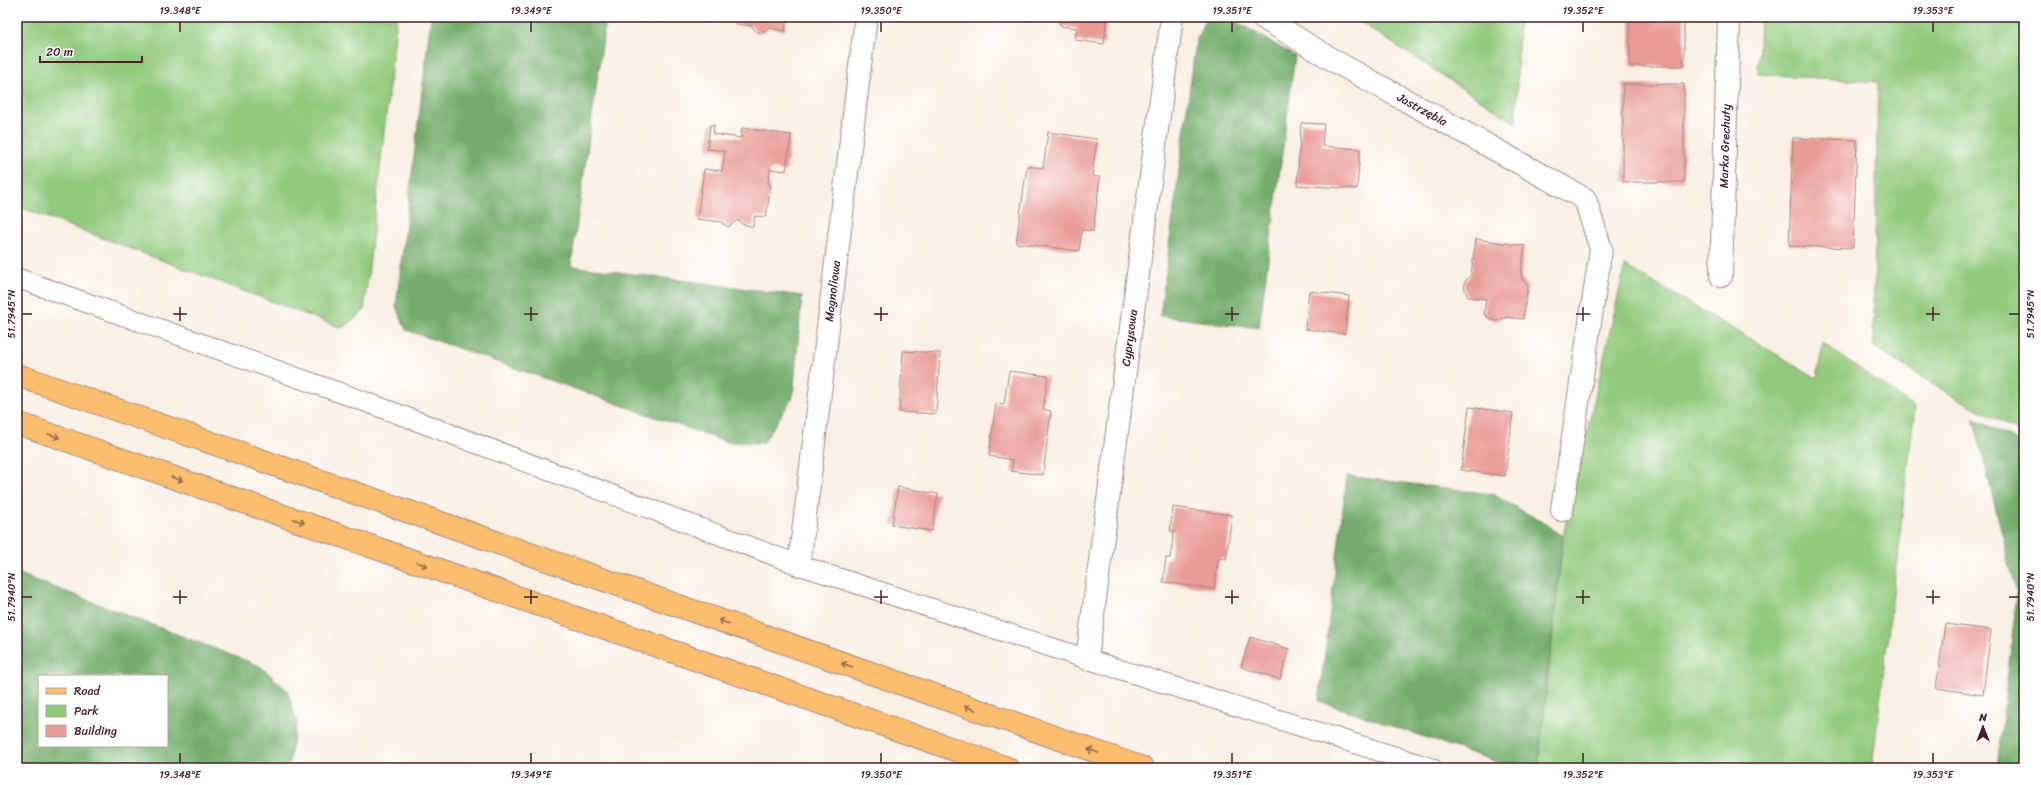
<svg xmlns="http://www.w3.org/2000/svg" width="2041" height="785" viewBox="0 0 2041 785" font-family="Sriracha,sans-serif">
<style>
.green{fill:#92ca7d;stroke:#6e7454}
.forest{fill:#75ae6c;stroke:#60664c;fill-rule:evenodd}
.building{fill:#e99c97}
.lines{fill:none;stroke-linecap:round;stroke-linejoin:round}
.service-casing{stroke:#a28786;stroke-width:21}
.minor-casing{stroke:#a28786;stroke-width:24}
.primary-casing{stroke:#a28786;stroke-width:24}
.service{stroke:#fff;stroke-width:19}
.minor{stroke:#fff;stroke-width:22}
.primary{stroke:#fbbd6e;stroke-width:22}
.oneway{stroke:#9a6649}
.ticks{fill:none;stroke:#4a1f2b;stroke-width:1.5}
.labels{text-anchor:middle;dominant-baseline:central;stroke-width:3.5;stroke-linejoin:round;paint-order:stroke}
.street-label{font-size:12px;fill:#4a1f2b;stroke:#fff}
.neatline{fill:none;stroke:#4a1f2b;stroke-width:1.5}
.ticks-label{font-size:10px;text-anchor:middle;fill:#4a1f2b}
</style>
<rect width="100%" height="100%" fill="#fff"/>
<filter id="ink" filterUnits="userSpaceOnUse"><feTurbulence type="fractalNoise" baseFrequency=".025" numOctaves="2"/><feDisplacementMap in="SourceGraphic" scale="8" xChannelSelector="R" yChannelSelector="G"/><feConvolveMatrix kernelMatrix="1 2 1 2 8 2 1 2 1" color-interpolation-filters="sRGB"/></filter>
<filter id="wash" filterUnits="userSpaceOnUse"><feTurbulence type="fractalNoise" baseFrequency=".012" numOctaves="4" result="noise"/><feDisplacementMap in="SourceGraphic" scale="16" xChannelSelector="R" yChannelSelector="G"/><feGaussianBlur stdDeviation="0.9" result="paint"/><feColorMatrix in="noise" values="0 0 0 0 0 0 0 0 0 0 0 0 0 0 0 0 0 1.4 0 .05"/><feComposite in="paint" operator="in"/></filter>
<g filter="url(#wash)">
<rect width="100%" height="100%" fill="#f9efe2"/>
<!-- green -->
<path class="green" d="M 17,17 L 397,17 L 364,311 L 342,328 L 17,206 Z
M 1352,17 L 1519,17 L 1516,123 Z
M 1760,17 L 2024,17 L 2024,434 L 1944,391 L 1873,346 L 1878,82 L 1758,74 Z
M 1625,266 L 1817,378 L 1823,343 L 1915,408 L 1872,768 L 1538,768 L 1563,536 Z"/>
<!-- forest -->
<path class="forest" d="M 431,17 L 606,17 L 571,266 L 802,296 L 793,397 L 763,443 L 727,442 L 406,330 L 396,306 Z
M 1232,19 L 1295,56 L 1259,328 L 1160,316 L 1196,41 L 1205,20 Z
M 1973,417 L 2024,445 L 2024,768 L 1997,768 L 2017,594 Z
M 1347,476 L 1492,494 L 1544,523 L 1563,536 L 1538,768 L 1515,768 L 1319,701 Z
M 17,573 L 260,666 L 287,690 L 297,721 L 288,768 L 17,768 ZM 39,676 L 167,676 L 167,746 L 39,746 Z"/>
<g id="blocks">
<!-- building -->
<path class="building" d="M 737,17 L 787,17 L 785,31 L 769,28 L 763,33 L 756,32 L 752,26 L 736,24 Z
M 1061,17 L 1107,17 L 1104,44 L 1075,40 L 1077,28 L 1060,26 Z
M 1630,17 L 1684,17 L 1684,66 L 1630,66 Z
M 1623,84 L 1684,84 L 1684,182 L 1623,182 Z
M 1301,123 L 1324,124 L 1322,146 L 1360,149 L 1357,189 L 1297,185 Z
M 710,125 L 714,125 L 713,134 L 741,138 L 742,128 L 791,135 L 786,171 L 770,169 L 768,185 L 771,185 L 766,217 L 755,216 L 753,227 L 742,224 L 738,220 L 728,227 L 721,222 L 697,219 L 704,169 L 722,171 L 725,151 L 707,149 Z
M 1048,132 L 1097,139 L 1092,176 L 1100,177 L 1093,231 L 1082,230 L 1079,251 L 1016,243 L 1027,166 L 1043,168 Z
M 1793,138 L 1857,140 L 1853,248 L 1789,246 Z
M 1476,239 L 1525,246 L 1521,273 L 1522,279 L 1528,286 L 1523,319 L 1506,317 L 1496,321 L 1488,318 L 1484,314 L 1486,299 L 1468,297 L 1464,287 L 1465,282 L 1471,274 Z
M 1309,291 L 1349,296 L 1345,334 L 1305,329 Z
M 903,351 L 940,353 L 936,414 L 899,412 Z
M 1009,371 L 1048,376 L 1043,409 L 1051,411 L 1043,475 L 1011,471 L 1013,460 L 989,456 L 996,403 L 1004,404 Z
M 1469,407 L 1513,413 L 1505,476 L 1461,470 Z
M 898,487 L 938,494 L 932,531 L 892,525 Z
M 1173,507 L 1232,515 L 1226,559 L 1219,558 L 1214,589 L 1163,582 L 1166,558 L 1170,558 L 1174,531 L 1170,531 Z
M 1945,624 L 1991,630 L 1983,695 L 1936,688 Z
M 1250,637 L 1289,649 L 1280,679 L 1241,667 Z"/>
</g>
</g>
<g filter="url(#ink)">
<use href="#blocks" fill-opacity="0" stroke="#a28786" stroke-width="1"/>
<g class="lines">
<defs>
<path id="service" d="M 17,278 L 366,402 L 799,565 L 1087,659 L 1432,768"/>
<g id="minor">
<path id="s1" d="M 1262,17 L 1336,62 L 1585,199 L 1601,249 L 1562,510"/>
<path id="s2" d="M 1721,276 L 1729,17"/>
<path id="s3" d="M 799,565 L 866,17"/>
<path id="s4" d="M 1087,659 L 1172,17"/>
</g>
<path id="primary" d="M 17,375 L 1143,768
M 17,423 L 1007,768"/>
</defs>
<!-- service casing -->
<use href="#service" class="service-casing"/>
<!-- minor casing -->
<use href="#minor" class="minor-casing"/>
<!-- primary casing -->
<use href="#primary" class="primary-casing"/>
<!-- service -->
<use href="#service" class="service"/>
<!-- minor -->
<use href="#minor" class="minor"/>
<!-- primary -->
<use href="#primary" class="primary"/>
</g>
<!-- one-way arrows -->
<defs><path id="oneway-shaft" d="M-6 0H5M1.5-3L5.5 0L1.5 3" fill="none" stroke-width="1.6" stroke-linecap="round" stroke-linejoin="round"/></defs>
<g class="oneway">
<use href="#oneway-shaft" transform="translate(54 436) rotate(19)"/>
<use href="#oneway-shaft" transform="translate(177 479) rotate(19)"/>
<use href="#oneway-shaft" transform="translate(299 521) rotate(19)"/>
<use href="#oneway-shaft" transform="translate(422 564) rotate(19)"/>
<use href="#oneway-shaft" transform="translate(724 622) rotate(-161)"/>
<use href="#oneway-shaft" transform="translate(847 665) rotate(-161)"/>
<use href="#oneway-shaft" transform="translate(970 708) rotate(-161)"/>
<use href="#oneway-shaft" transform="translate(1093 751) rotate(-161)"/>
</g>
</g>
<!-- ticks -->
<path class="ticks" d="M 180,22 L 180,32M 531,22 L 531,32M 881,22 L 881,32M 1232,22 L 1232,32M 1583,22 L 1583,32M 1933,22 L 1933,32M 180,307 L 180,321M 531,307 L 531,321M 881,307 L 881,321M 1232,307 L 1232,321M 1583,307 L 1583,321M 1933,307 L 1933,321M 22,314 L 32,314M 173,314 L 187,314M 524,314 L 538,314M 874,314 L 888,314M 1225,314 L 1239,314M 1576,314 L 1590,314M 1926,314 L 1940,314M 2009,314 L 2019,314M 180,590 L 180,604M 531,590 L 531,604M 881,590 L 881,604M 1232,590 L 1232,604M 1583,590 L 1583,604M 1933,590 L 1933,604M 22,597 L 32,597M 173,597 L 187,597M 524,597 L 538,597M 874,597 L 888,597M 1225,597 L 1239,597M 1576,597 L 1590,597M 1926,597 L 1940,597M 2009,597 L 2019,597M 180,753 L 180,763M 531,753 L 531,763M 881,753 L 881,763M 1232,753 L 1232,763M 1583,753 L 1583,763M 1933,753 L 1933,763"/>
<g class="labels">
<!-- street labels -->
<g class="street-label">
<text stroke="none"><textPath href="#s1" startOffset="185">Jastrzębia</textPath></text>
<text stroke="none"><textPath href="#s2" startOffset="130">Marka Grechuty</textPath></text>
<text stroke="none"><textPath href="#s3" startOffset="276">Magnoliowa</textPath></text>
<text stroke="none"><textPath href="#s4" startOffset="324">Cyprysowa</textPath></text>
</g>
</g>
<!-- margin -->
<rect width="2041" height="785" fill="none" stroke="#fff" stroke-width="44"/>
<!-- legend -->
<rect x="38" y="675" width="130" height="72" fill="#ffffff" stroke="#b7a5aa"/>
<rect x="46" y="688" width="20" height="6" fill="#fbbd6e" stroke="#b7a5aa"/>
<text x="74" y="695" font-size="12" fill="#4a1f2b">Road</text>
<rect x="46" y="705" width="20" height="12" fill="#92ca7d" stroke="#b7a5aa"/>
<text x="74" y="715" font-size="12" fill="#4a1f2b">Park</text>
<rect x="46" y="725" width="20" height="12" fill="#e99c97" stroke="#b7a5aa"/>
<text x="74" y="735" font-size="12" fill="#4a1f2b">Building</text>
<!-- north arrow -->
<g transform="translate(1983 727)" stroke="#ffffff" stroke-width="3" paint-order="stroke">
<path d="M0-3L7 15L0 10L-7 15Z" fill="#4a1f2b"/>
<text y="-6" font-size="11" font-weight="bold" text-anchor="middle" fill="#4a1f2b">N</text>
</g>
<!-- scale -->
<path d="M40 56v6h102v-6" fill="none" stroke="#4a1f2b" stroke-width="2"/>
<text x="46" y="56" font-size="12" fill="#4a1f2b" stroke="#ffffff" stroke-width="3" paint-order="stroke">20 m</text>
<rect x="22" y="22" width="1997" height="741" class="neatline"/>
<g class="ticks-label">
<text x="180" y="14">19.348°E</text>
<text x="531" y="14">19.349°E</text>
<text x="881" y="14">19.350°E</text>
<text x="1232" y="14">19.351°E</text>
<text x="1583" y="14">19.352°E</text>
<text x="1933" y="14">19.353°E</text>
<text transform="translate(11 314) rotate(-90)" y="4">51.7945°N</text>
<text transform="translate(2030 314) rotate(-90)" y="4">51.7945°N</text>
<text transform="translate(11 597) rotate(-90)" y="4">51.7940°N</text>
<text transform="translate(2030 597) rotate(-90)" y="4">51.7940°N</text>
<text x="180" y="778">19.348°E</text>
<text x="531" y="778">19.349°E</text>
<text x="881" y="778">19.350°E</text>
<text x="1232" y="778">19.351°E</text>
<text x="1583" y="778">19.352°E</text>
<text x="1933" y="778">19.353°E</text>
</g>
</svg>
